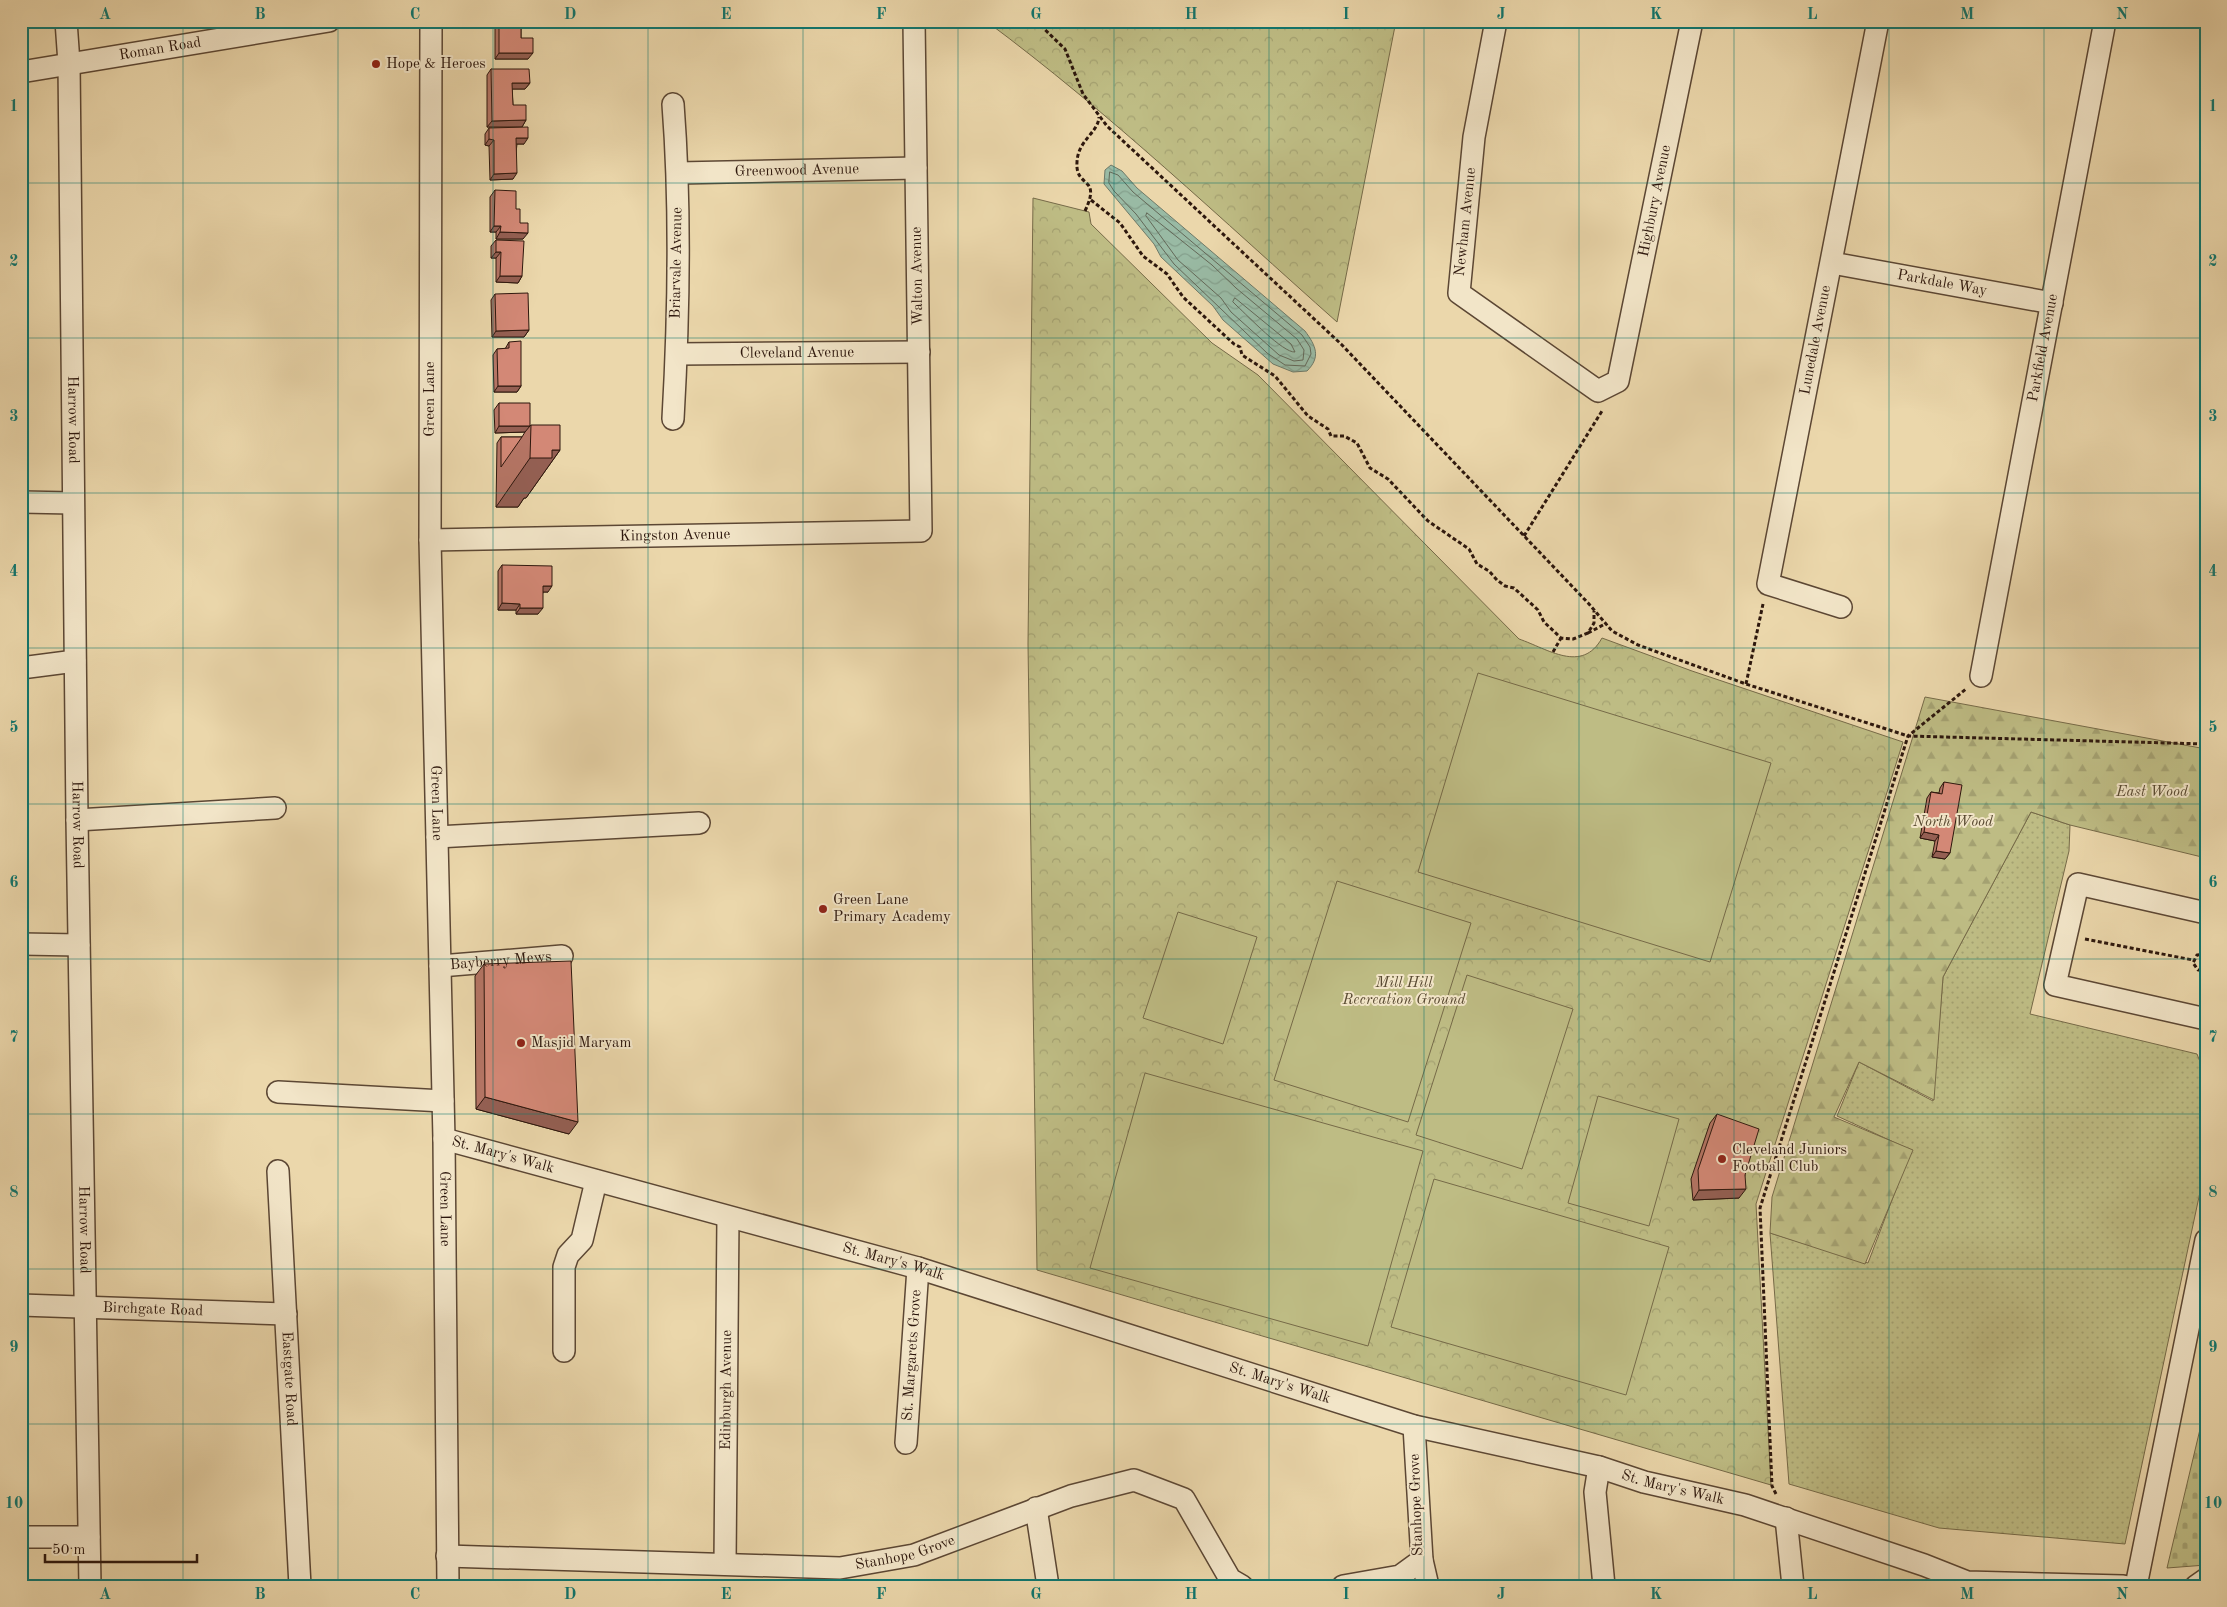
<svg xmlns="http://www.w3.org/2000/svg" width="2227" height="1607" viewBox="0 0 2227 1607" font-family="'Old Standard TT',serif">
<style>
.grass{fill:url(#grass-dots);stroke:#766a48}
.forest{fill:url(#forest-firs);stroke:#766a48}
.cemetery{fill:url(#cemetery-stones);stroke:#766a48}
.park{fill:url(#park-crowns);stroke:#766a48}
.pitch{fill:#bebc84;stroke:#766a48}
.water{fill:url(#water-waves);stroke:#6e7968}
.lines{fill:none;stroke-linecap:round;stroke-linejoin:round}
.shore{stroke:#636858;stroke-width:1}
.minor-casing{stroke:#5c4734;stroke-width:24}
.path{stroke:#2d170d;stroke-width:3;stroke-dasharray:4 2.5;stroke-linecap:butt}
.minor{stroke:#f2e5c8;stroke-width:21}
.wall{fill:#b57565;stroke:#2d170d}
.shaded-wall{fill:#945f53;stroke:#2d170d}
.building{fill:#d38876;stroke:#2d170d}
.grid{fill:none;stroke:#0f766e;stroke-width:1;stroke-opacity:0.55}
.poi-dot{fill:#8f2418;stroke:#f2e5c8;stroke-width:2}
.labels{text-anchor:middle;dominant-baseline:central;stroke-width:4;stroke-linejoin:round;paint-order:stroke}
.street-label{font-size:15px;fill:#2d170d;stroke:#f2e5c8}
.poi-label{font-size:15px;fill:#2d170d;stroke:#f2e5c8;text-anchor:start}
.park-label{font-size:15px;font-style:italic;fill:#584931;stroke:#f2e5c8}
.neatline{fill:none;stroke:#0f766e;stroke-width:2}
.grid-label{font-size:16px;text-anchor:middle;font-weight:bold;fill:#0f766e}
</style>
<defs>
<pattern id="grass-dots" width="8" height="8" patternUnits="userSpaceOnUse" patternTransform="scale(1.25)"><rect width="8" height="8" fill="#bebc84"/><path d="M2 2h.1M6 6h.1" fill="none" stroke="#a4a171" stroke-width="1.8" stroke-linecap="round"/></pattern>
<pattern id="forest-firs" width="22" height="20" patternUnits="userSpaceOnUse" patternTransform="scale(1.25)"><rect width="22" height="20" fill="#bebc84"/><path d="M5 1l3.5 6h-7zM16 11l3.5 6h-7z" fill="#a4a171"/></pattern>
<pattern id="cemetery-stones" width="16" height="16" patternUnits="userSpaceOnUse" patternTransform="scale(1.25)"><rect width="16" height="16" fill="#bebc84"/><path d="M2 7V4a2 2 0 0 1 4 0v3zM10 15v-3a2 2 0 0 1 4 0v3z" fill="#a4a171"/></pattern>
<pattern id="park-crowns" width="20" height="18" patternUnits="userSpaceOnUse" patternTransform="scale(1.25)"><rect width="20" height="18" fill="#bebc84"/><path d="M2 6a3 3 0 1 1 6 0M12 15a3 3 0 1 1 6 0" fill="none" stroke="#a4a171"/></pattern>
<pattern id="water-waves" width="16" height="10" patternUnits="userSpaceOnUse" patternTransform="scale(1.25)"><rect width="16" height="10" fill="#99baa4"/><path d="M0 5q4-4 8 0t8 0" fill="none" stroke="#849f8c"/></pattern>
</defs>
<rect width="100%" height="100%" fill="#ebd7ab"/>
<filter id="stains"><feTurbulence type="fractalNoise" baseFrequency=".004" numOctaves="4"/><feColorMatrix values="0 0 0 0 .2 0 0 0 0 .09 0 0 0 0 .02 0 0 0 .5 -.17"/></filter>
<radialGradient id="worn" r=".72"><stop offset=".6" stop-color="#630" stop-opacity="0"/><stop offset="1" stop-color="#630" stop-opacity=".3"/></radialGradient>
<!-- grass -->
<path class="grass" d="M 2031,812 L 2070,825 L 2069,851 L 2030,1014 L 2197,1054 L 2206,1077 L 2206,1164 L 2125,1544 L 1939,1528 L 1789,1484 L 1770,1233 L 1868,1263 L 1911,1150 L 1837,1116 L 1859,1062 L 1933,1101 L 1943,977 Z"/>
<!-- forest -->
<path class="forest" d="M 1925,697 L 2206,749 L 2206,858 L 2070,825 L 2031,812 L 1943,977 L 1934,1100 L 1859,1062 L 1834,1117 L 1913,1150 L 1865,1264 L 1770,1233 L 1772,1197 Z"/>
<!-- cemetery -->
<path class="cemetery" d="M 2206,1404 L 2206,1565 L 2167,1568 Z"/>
<!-- park -->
<path class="park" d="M 986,21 L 1396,21 L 1337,322 C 1222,220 1110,113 986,21 Z
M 1033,198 L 1089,212 L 1091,224 L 1212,343 L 1258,375 L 1519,639 C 1548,649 1582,674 1602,638 L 1692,671 L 1903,742 L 1756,1204 L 1771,1485 L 1037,1270 L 1028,644 Z"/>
<!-- pitch -->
<path class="pitch" d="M 1478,673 L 1771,763 L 1710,962 L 1418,872 Z
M 1337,881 L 1471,923 L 1408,1122 L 1274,1080 Z
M 1178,912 L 1257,937 L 1223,1044 L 1143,1018 Z
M 1467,975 L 1573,1009 L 1522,1169 L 1416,1135 Z
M 1145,1073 L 1423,1151 L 1368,1346 L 1090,1268 Z
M 1598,1096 L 1679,1119 L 1649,1226 L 1568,1203 Z
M 1434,1179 L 1669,1247 L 1626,1395 L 1391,1327 Z"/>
<!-- water -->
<path class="water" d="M 1111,165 L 1122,171 L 1137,188 L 1305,331 C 1316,346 1321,357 1307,371 L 1293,372 L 1273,364 L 1223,320 L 1213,306 L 1161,257 L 1154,244 L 1104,184 L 1105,170 Z"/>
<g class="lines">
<!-- shore -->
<path class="shore" d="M 1110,172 L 1118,175 L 1133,192 L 1302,335 L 1310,347 L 1311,354 L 1305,366 L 1285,365 L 1267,353 L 1174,264 L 1136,214 L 1114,191 L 1109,183 Z
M 1147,213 L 1212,265 L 1236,288 L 1297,339 L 1304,350 L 1303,360 L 1294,361 L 1279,355 L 1231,312 L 1221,298 L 1178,260 L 1146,216 Z
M 1235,298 L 1291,344 L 1295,352 C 1283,353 1248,316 1237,306 L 1233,302 Z"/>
<defs>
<g id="minor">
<path id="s1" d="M 66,21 L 69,63 L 77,820 L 90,1586"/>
<path id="s2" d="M 431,21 L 430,540 L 444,1139 L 448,1586"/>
<path id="s3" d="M 1496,21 L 1474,137 L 1459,293 L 1598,391 L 1618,381 L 1692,21"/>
<path id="s4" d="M 21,72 L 329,21"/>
<path d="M 673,104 C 681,208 679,314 673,419"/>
<path id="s5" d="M 678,173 L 916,168"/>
<path id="s6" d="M 1832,263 L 2052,303"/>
<path id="s7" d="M 677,354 L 919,352"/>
<path d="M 21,502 L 73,503"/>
<path id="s8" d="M 430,540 L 921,531 L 914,21"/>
<path id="s9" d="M 1841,607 L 1768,584 L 1878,21"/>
<path d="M 21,668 L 75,661"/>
<path id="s10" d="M 1981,676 L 2105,21"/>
<path d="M 77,820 L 275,808"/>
<path d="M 437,837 L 699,823"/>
<path d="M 2206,913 L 2078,884 L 2055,985 L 2206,1019"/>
<path d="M 21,944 L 79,945"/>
<path id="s11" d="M 440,966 L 562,956"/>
<path d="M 278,1092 L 443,1101"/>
<path id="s12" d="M 444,1139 L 918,1268 L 1414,1426 L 1599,1467 L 1644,1482 L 1745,1505 L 1924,1565 L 1967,1582 L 2123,1586"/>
<path id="s13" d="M 278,1171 L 300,1586"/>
<path id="s14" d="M 21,1305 L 286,1314"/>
<path d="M 564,1351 L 564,1267 L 568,1255 L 582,1240 L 596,1181"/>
<path id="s15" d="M 906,1443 L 918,1268"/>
<path d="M 1599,1467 L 1595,1492 L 1604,1586"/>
<path d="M 1036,1508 L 1048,1586"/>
<path d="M 1786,1518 L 1793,1586"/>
<path d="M 21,1537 L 89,1537"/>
<path id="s16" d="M 447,1556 L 840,1568 L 914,1555 L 1071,1496 L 1134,1480 L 1184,1499 L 1230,1579 L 1242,1586"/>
<path d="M 1422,1560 L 1428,1586"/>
<path id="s17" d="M 725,1564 L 728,1217"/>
<path d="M 1343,1586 L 1400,1576 L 1422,1560 L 1414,1426"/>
<path d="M 2136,1586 L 2206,1240"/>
<path d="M 2196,1586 L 2206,1579"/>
</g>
</defs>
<!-- minor casing -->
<use href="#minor" class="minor-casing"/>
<!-- path -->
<path class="path" d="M 1036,21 L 1065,49 L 1083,94 L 1107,126 L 1341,344 L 1589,604 L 1612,631 L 1638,645 L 1746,684 L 1908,736 L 2206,744
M 1091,200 L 1120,223 L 1143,256 L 1167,274 L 1183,297 L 1234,344 L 1240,347 L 1242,355 L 1275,376 L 1308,416 L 1328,429 L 1331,436 L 1344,436 L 1357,443 L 1370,468 L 1388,479 L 1428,521 L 1469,549 L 1477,564 L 1489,571 L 1497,580 L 1505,586 L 1514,588 L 1538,610 L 1544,622 L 1561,638 L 1573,639 L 1588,633 L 1594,623 L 1594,611
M 1085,211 C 1102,175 1075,189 1077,162 C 1078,140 1098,133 1099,117
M 1524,536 L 1602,411
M 1588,633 L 1605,624
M 1553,652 L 1561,638
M 1746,684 L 1763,604
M 2085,939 L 2193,960
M 2206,954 L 2197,955 L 2193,963 L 2198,970 L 2206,970
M 1776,1494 L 1772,1486 L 1760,1208 L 1908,736 L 1966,689"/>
<!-- minor -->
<use href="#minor" class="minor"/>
</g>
<!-- wall -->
<path class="wall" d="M 495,21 L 531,21 L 521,22 L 521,38 L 528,59 L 495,59 Z
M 491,69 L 530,83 L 525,89 L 512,89 L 513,105 L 526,120 L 522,127 L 487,127 L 487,75 Z
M 489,128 L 524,144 L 517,144 L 513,179 L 490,180 L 489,146 L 485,145 L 485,134 Z
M 495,190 L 516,209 L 523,239 L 496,239 L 496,232 L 490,232 L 490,197 Z
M 496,240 L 522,276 L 518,283 L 496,282 L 496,258 L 491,258 L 491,246 Z
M 495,294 L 529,330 L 524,337 L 492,337 L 491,300 Z
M 509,342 L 521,386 L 517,392 L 494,392 L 493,355 L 497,349 L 505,349 Z
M 499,403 L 530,425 L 560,450 L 526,498 L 524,498 L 518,507 L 496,507 L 497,443 L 501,437 L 522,437 L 525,432 L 495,433 L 494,410 Z
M 502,565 L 548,592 L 543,592 L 538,614 L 516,614 L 516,610 L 498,610 L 498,571 Z
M 1944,782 L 1950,853 L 1945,859 L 1932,857 L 1935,841 L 1920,838 L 1927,798 L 1931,792 L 1939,793 L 1940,788 Z
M 484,964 L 569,1134 L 476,1109 L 475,976 Z
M 1717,1114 L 1745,1175 L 1739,1198 L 1693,1200 L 1691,1179 L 1710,1123 Z"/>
<!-- shaded-wall -->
<path class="shaded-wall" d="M 499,53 L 533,53 L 528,59 L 495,59 Z
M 512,83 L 530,83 L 525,89 L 508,89 Z
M 526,120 L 522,127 L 487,127 L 492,121 Z
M 516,138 L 528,138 L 524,144 L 512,144 Z
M 489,139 L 494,140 L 489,146 L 485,145 Z
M 517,173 L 513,179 L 490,180 L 494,174 Z
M 494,226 L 501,226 L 496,232 L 490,232 Z
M 500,232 L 528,233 L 523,239 L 496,239 Z
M 496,252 L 501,252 L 496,258 L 491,258 Z
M 500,276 L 522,276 L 518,283 L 496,282 Z
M 529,330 L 524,337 L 492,337 L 496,331 Z
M 498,386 L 521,386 L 517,392 L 494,392 Z
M 499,426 L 530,426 L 525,432 L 495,433 Z
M 552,450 L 560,450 L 526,498 L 524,498 L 518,507 L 496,507 L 530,458 Z
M 543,586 L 552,586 L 548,592 L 539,592 Z
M 502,603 L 520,604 L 516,610 L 498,610 Z
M 520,608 L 543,608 L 538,614 L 516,614 Z
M 1924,832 L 1939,835 L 1935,841 L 1920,838 Z
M 1936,851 L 1950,853 L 1945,859 L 1932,857 Z
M 485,1097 L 578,1122 L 569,1134 L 476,1109 Z
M 1746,1189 L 1739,1198 L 1693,1200 L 1699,1190 Z"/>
<!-- building -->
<path class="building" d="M 499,21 L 521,21 L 521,38 L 533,38 L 533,53 L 499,53 Z
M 491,69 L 529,69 L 530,83 L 512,83 L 513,105 L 526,105 L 526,120 L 492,121 Z
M 528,127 L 528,138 L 516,138 L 517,173 L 494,174 L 494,140 L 489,139 L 489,128 Z
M 495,190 L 516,191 L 516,209 L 520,209 L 520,223 L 528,223 L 528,233 L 500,232 L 501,226 L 494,226 Z
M 496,240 L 524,241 L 522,276 L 500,276 L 501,252 L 496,252 Z
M 528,293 L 529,330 L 496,331 L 495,294 Z
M 521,341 L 521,386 L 498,386 L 497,349 L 509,348 L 509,342 Z
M 499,403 L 530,403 L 530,426 L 499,426 Z
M 531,425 L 560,425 L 560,450 L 552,450 L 552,458 L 530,458 Z
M 501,437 L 522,437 L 501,467 Z
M 502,565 L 552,566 L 552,586 L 543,586 L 543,608 L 520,608 L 520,604 L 502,603 Z
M 1944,782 L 1962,785 L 1950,853 L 1936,851 L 1939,835 L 1924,832 L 1931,792 L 1942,794 Z
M 571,961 L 578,1122 L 485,1097 L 484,964 Z
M 1717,1114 L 1759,1129 L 1745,1175 L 1746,1189 L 1699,1190 L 1698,1170 Z"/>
<!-- grid -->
<path class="grid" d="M 183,21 L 183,1586M 338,21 L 338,1586M 493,21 L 493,1586M 648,21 L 648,1586M 803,21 L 803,1586M 958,21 L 958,1586M 1114,21 L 1114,1586M 1269,21 L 1269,1586M 1424,21 L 1424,1586M 1579,21 L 1579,1586M 1734,21 L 1734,1586M 1889,21 L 1889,1586M 2044,21 L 2044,1586M 21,183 L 2206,183M 21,338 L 2206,338M 21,493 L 2206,493M 21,648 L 2206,648M 21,804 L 2206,804M 21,959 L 2206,959M 21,1114 L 2206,1114M 21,1269 L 2206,1269M 21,1424 L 2206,1424"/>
<!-- markers -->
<g class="poi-dot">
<circle cx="376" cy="64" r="5"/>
<circle cx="823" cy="909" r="5"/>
<circle cx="521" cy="1043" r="5"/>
<circle cx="1722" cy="1159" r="5"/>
</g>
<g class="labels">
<!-- street labels -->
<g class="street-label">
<text stroke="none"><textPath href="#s4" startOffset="141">Roman Road</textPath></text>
<text stroke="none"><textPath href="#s5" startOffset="119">Greenwood Avenue</textPath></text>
<text stroke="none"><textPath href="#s3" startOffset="651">Highbury Avenue</textPath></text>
<text transform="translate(1466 222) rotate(-84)">Newham Avenue</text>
<text transform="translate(677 263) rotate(-89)">Briarvale Avenue</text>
<text transform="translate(918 276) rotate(-91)">Walton Avenue</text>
<text stroke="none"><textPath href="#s6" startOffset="112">Parkdale Way</textPath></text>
<text stroke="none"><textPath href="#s9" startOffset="325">Lunedale Avenue</textPath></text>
<text stroke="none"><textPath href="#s10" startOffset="334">Parkfield Avenue</textPath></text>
<text stroke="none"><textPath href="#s7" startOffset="120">Cleveland Avenue</textPath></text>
<text transform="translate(430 399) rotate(-90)">Green Lane</text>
<text stroke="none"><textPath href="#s1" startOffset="399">Harrow Road</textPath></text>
<text stroke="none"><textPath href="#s8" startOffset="245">Kingston Avenue</textPath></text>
<text stroke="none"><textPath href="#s2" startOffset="782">Green Lane</textPath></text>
<text stroke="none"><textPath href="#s1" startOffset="804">Harrow Road</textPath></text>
<text stroke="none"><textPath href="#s11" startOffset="61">Bayberry Mews</textPath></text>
<text stroke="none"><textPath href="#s12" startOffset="61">St. Mary's Walk</textPath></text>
<text stroke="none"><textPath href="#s2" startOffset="1188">Green Lane</textPath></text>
<text stroke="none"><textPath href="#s1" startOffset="1209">Harrow Road</textPath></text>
<text stroke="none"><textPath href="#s12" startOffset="466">St. Mary's Walk</textPath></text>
<text stroke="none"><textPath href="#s14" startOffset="132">Birchgate Road</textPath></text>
<text stroke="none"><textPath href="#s15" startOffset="88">St. Margarets Grove</textPath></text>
<text stroke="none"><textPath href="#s13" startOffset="208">Eastgate Road</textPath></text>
<text stroke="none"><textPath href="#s12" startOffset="871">St. Mary's Walk</textPath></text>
<text stroke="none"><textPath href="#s17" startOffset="174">Edinburgh Avenue</textPath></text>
<text stroke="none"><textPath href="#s12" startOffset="1278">St. Mary's Walk</textPath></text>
<text transform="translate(1417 1505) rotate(-92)">Stanhope Grove</text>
<text stroke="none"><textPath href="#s16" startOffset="460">Stanhope Grove</textPath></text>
</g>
<!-- poi labels -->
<g class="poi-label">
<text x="386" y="64">Hope &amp; Heroes</text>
<text x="833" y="900">Green Lane<tspan x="833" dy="17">Primary Academy</tspan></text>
<text x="531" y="1043">Masjid Maryam</text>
<text x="1732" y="1150">Cleveland Juniors<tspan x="1732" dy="17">Football Club</tspan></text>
</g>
<!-- park labels -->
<g class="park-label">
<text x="2152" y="792">East Wood</text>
<text x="1953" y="822">North Wood</text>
<text x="1404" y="983">Mill Hill<tspan x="1404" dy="17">Recreation Ground</tspan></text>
</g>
</g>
<!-- margin -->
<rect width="2227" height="1607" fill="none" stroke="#ebd7ab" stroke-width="55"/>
<!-- scale -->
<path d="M45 1554v8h152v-8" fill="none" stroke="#2d170d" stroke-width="2.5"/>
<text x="52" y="1554" font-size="15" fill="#2d170d" stroke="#f2e5c8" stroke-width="4" paint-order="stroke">50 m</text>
<rect x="28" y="28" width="2172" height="1552" class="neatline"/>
<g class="grid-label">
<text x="105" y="19">A</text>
<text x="260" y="19">B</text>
<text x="415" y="19">C</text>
<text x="570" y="19">D</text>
<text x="726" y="19">E</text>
<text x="881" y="19">F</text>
<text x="1036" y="19">G</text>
<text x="1191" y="19">H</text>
<text x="1346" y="19">I</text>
<text x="1501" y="19">J</text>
<text x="1656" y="19">K</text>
<text x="1812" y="19">L</text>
<text x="1967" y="19">M</text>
<text x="2122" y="19">N</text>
<text x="14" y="111">1</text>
<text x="2213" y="111">1</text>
<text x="14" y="266">2</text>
<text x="2213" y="266">2</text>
<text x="14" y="421">3</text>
<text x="2213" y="421">3</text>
<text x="14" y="576">4</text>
<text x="2213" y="576">4</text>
<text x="14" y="732">5</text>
<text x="2213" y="732">5</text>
<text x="14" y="887">6</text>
<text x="2213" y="887">6</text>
<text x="14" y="1042">7</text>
<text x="2213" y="1042">7</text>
<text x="14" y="1197">8</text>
<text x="2213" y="1197">8</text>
<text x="14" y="1352">9</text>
<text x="2213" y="1352">9</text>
<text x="14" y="1508">10</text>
<text x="2213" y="1508">10</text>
<text x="105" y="1599">A</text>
<text x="260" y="1599">B</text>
<text x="415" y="1599">C</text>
<text x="570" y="1599">D</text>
<text x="726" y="1599">E</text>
<text x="881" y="1599">F</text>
<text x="1036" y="1599">G</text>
<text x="1191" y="1599">H</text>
<text x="1346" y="1599">I</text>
<text x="1501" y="1599">J</text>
<text x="1656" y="1599">K</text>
<text x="1812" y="1599">L</text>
<text x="1967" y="1599">M</text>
<text x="2122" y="1599">N</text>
</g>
<rect width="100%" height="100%" filter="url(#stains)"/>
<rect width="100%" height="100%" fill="url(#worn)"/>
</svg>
